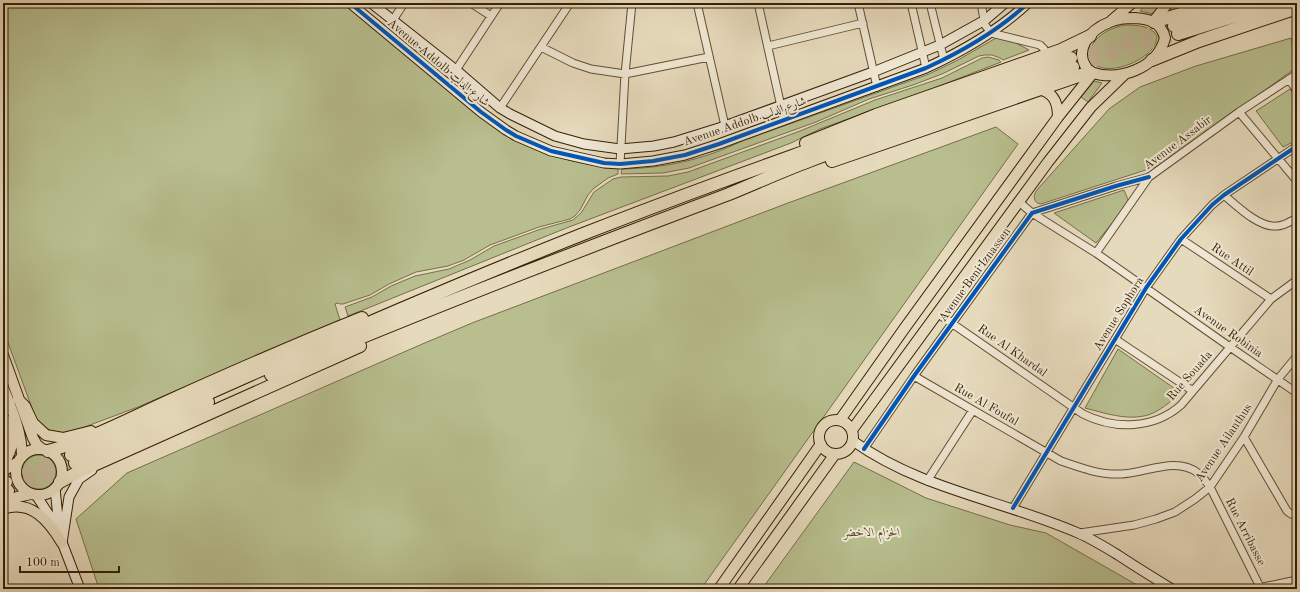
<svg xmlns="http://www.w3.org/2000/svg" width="1300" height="592" viewBox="0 0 1300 592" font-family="'Old Standard TT',Amiri,serif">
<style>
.green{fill:#b8be8e;stroke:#776e4a}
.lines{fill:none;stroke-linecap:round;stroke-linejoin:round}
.highway-tunnel{stroke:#c3b597;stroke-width:12;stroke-dasharray:12 6;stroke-linecap:butt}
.street-casing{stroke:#624e33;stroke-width:9}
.secondary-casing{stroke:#361f05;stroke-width:11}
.primary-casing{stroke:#361f05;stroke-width:12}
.highway-casing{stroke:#361f05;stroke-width:14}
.street{stroke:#efe7d3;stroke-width:7}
.secondary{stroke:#efe7d3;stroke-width:9}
.primary{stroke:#e6dabc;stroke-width:10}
.highway{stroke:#e6dabc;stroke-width:12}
.cycleway-casing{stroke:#efe7d3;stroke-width:6}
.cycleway{stroke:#0057b8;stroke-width:4}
.labels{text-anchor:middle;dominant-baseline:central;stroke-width:4;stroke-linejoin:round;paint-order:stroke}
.street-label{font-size:12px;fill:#361f05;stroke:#efe7d3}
.park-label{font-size:12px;font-style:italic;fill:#564727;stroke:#efe7d3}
</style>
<rect width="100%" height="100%" fill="#e6dabc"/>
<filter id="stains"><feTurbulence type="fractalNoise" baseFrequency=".005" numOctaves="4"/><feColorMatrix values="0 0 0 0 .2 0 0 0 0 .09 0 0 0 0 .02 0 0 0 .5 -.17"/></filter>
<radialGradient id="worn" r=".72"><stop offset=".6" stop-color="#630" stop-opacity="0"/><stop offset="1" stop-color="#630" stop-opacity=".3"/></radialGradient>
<!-- green -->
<path class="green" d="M 3,3 L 326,3 L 329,5 L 330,3 L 345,3 L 474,112 C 518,146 562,164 618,168 L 618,174 L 608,178 L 593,189 L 588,195 L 580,210 L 575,216 L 570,219 L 539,227 L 490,245 L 464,260 L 448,266 L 416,272 L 389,284 L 370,295 L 343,304 L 340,304 L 338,303 L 335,304 L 340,320 L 138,407 L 74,431 L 62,433 L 54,432 L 46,428 L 36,419 L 3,329 Z
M 1147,3 L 1162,3 L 1154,14 L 1140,11 Z
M 1126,25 C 1137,25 1152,26 1157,36 C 1158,61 1094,84 1089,55 C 1091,37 1111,27 1126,25 Z
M 996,38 L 1016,41 L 1016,43 L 1029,50 L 1003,60 L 1000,58 L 992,55 L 985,55 L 979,56 L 942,74 L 913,85 L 869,99 L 816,122 L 689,168 L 663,173 L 621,174 L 622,169 C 665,168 703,160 742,141 L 929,74 L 958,60 Z
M 1291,38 L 1297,61 L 1297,67 L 1161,165 L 1041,204 C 1035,203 1035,201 1034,196 L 1036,191 L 1109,109 L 1140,87 L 1196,66 Z
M 988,57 L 999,60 L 1001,62 L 934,88 L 820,129 L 791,143 L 569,227 L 348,316 L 345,307 L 372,297 L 391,286 L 415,276 L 449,269 L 470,260 L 494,246 L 541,229 L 573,220 L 581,213 L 594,192 L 613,179 L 621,177 L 668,176 L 688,172 L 800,131 L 875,100 L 942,78 L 982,58 Z
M 1094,81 L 1102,83 L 1088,102 L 1081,97 Z
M 1290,89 L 1297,99 L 1297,140 L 1283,147 L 1256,111 Z
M 996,127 L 1018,144 L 701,589 L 99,589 L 76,519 L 127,473 L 420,345 L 472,323 L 788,203 Z
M 1124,190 L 1129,202 L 1096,243 L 1054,213 Z
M 1118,349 L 1181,393 C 1171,401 1157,414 1144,416 C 1125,420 1104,413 1085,408 Z
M22 472a17 17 0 1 1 34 0a17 17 0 1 1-34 0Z
M 854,462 L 926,498 L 1010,525 L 1046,533 L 1144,589 L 762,589 Z"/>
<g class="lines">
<!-- highway-tunnel -->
<path class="highway-tunnel" d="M 1071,58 L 1171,27
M 1073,67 L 1178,34
M 6,482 L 71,455
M 8,491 L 75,463"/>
<defs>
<path id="street" d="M 471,3 L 491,16
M 697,3 L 725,126
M 758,3 L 784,120
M 858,3 L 877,87
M 911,3 L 926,68
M 930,3 L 944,60
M 981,3 L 985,25 L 991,33 L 1040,45 L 1044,49 L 1047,55
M 393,20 L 404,3
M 768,46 L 863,23
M 541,47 L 573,63 L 591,69 L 625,74 L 709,57
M 456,70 L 500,3
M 1289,79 L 1297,91
M 500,108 L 570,3
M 1239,112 L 1297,181
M 620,164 L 625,74 L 632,3
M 1224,195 C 1237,206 1259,228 1277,226 C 1284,226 1291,221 1297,218
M 1018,201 L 1032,213 L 1096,253 L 1230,347 L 1297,393
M 1181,239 L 1271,299
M 1096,253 L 1149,177 L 1239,112 L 1297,74
M 937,313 L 1083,414 C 1115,430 1154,429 1181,405 L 1271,299 L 1297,280
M 1115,339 L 1193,391
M 914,376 L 1061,461 C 1081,468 1100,475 1121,474 C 1146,473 1176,456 1198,473 C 1203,476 1206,482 1210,487 L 1260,587
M 1244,437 L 1287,511 L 1291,514 L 1297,515
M 864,449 L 914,376 L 1032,213 L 1116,186 L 1149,177
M 927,481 L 973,410
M 1013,508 L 1146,288 L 1181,239 L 1212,205 L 1224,195 L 1297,146
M 1080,533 L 1134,525 L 1156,519 L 1175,512 L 1195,499 L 1210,487 L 1244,437 L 1278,379 L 1297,356
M 1253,589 L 1297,580"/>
<path id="secondary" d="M 350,3 L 481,112 L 506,130 L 516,136 L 551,151 L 604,163 L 620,164 L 653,161 L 685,155 L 719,144 L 926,68 C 963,51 998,31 1028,3
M 371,3 L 456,70 L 500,108 L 510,114 L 555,136 L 584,144 L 620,149 L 654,146 L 674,142 L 722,127 L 873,72 L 940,45 L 985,20 L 1005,3
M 853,441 C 922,490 1002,500 1078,533 C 1092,539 1105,547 1118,555 C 1136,567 1154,578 1172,589
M 55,488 L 59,528
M 36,495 L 55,524 L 80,589
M 62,543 L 69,497 L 79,479 L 92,470"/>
<path id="primary" d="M 1190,3 L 1204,8
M 1135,18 C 1150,19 1161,22 1165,38 C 1157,69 1118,82 1090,72 C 1071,52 1089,30 1110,22 C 1118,18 1126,18 1135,18 Z
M 1112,20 L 1132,3
M 1153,22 L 1168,3
M 1038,89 C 1054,92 1058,103 1058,117
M 3,355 L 33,438 L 37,445 L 42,449
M 3,387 C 12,410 22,432 22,457
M 18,399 L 25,406 L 33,423 L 46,435 L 63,438 L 91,431
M 840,420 L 904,329 L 1058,117 L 1093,73
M819 437a17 17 0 1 1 34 0a17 17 0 1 1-34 0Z
M 852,430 L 1048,162 L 1091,107 L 1124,75
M16 472a23 23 0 1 1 46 0a23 23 0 1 1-46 0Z
M 3,463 C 14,451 14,436 10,421
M 3,471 L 18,462
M 3,503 L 17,497 L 31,494
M 3,509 C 31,499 49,521 62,543
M 719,589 L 821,444
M 738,589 L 835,454"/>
<path id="highway" d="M 1154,22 L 1217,3
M 1174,26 L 1247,3
M 1178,34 L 1277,3
M 1152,60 L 1199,41 L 1297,8
M 806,143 L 876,115 L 1061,50 L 1090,36
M 832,161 L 1090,72
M 271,375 C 422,311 575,252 729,194 C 756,183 782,171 809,161 C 896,127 985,97 1073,67
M 48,451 C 90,440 129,419 169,401 C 233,372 297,344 362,318
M 71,455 C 240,379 411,302 583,234 C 744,171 908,115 1071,58
M 75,463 L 208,402
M 60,482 L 78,472 L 360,346
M 3,483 L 6,482
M 3,493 L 8,491"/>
</defs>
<!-- street casing -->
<use href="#street" class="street-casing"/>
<!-- secondary casing -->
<use href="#secondary" class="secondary-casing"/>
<!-- primary casing -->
<use href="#primary" class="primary-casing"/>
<!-- highway casing -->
<use href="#highway" class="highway-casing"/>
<!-- street -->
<use href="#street" class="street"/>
<!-- secondary -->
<use href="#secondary" class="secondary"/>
<!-- primary -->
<use href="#primary" class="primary"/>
<!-- highway -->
<use href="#highway" class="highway"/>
<defs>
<path id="cycleway" d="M 350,3 L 481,112 L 506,130 L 516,136 L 551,151 L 604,163 L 620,164 L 653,161 L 685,155 L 719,144 L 926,68 C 963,51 998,31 1028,3
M 864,449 L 914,376 L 1032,213 L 1116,186 L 1149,177
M 1013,508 L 1146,288 L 1181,239 L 1212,205 L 1224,195 L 1297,146"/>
</defs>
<!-- cycleway casing -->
<use href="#cycleway" class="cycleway-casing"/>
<!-- cycleway -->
<use href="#cycleway" class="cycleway"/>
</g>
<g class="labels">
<!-- street labels -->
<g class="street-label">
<text transform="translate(438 63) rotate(40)">Avenue Addolb شارع الدلب</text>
<text transform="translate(745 122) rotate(-19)">Avenue Addolb شارع الدلب</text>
<text transform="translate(1178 143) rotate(-37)">Avenue Assabir</text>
<text transform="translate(1232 260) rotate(34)">Rue Attil</text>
<text transform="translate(975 275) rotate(-54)">Avenue Beni Iznassen</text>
<text transform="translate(1119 314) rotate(-58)">Avenue Sophora</text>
<text transform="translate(1228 332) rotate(35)">Avenue Robinia</text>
<text transform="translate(1012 351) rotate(35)">Rue Al Khardal</text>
<text transform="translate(1190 376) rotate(-49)">Rue Souada</text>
<text transform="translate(986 405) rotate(30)">Rue Al Foufal</text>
<text transform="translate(1224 443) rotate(-56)">Avenue Ailanthus</text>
<text transform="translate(1245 532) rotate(63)">Rue Arribasse</text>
</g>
<!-- park labels -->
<g class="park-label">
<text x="872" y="533">الحزام الاخضر</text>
</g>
</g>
<!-- margin -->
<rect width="1300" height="592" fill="none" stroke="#e6dabc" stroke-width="16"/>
<rect x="4" y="4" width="1292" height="584" fill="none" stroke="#361f05" stroke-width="2"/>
<rect x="8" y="8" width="1284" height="576" fill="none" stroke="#361f05"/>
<!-- scale -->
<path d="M20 566v6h99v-6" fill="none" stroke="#361f05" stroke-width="2"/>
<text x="26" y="566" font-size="12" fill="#361f05" stroke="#efe7d3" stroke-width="3" paint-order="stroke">100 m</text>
<rect width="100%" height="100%" filter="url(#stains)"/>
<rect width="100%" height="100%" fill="url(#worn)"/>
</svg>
